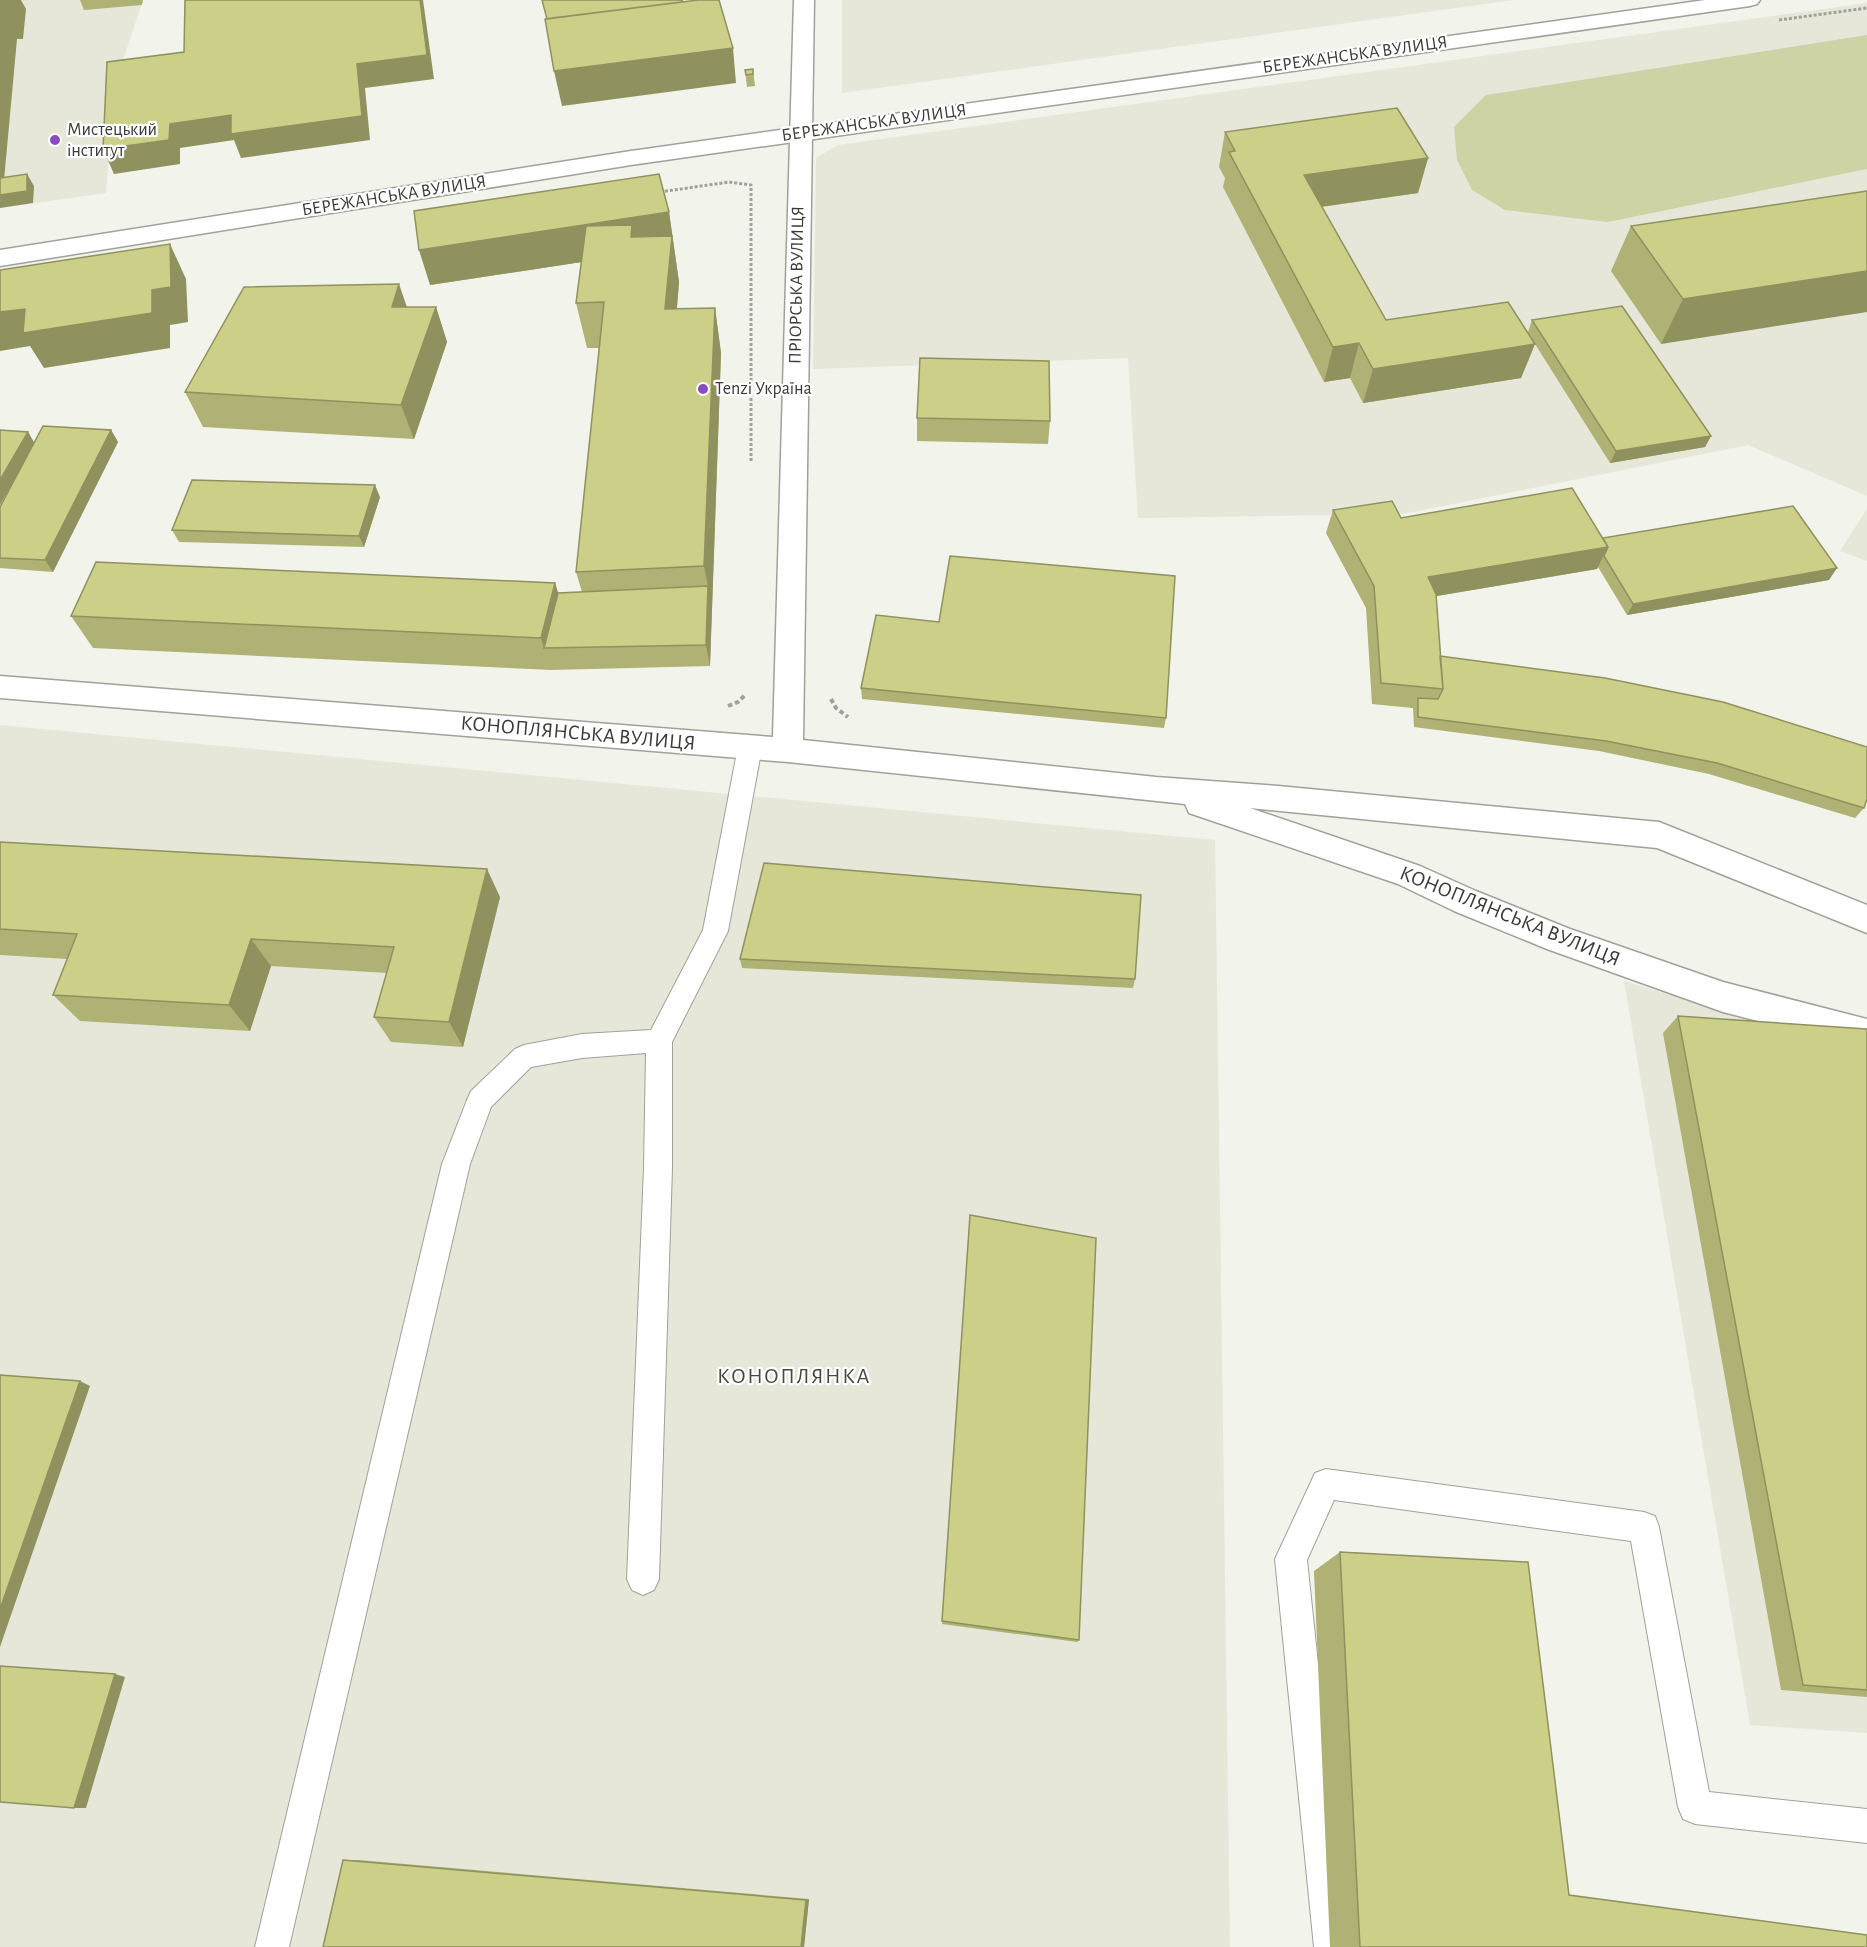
<svg xmlns="http://www.w3.org/2000/svg" width="1867" height="1947" viewBox="0 0 1867 1947" font-family="'Alegreya Sans',sans-serif">
<style>
.built{fill:#e6e7d8}
.green{fill:#cfd2a5}
.lines{fill:none;stroke-linecap:round;stroke-linejoin:round}
.service-casing{stroke:#a0a199;stroke-width:2}
.minor-casing{stroke:#a0a199;stroke-width:3}
.tertiary-casing{stroke:#a0a199;stroke-width:3}
.path-far1{stroke:#a0a19b;stroke-width:3;stroke-dasharray:3 2;stroke-linecap:butt}
.path{stroke:#a0a19b;stroke-width:4;stroke-dasharray:4.5 3;stroke-linecap:butt}
.service{fill:#fff;fill-rule:evenodd}
.minor{fill:#fff;fill-rule:evenodd}
.tertiary{fill:#fff;fill-rule:evenodd}
.wall{fill:#afb274}
.shaded-wall{fill:#8f915e}
.building{fill:#cccf87;stroke:#8f915e;stroke-width:1.5}
.poi-dot{fill:#8c4cc1;stroke:#fff;stroke-width:2}
.labels{text-anchor:middle;dominant-baseline:central;stroke-width:4.5;stroke-linejoin:round;paint-order:stroke}
.far-street-label{font-size:18px;fill:#3a3a37;stroke:#fff}
.far-poi-label{font-size:18px;fill:#3a3a37;stroke:#fff;text-anchor:start}
.street-label{font-size:21px;fill:#3a3a37;stroke:#fff}
.neighbourhood-label{font-size:22px;letter-spacing:1.5px;fill:#474841;stroke:#fff}
</style>
<rect width="100%" height="100%" fill="#f2f3ea"/>
<!-- built -->
<path class="built" d="M 0,0 L 143,0 L 114,87 L 106,193 L 0,208 Z
M 842,0 L 1514,0 L 842,93 Z
M 1867,3 L 1867,496 L 1748,445 L 1403,514 L 1138,518 L 1128,358 L 813,369 L 816,158 L 838,145 Z
M 1867,509 L 1867,561 L 1840,551 Z
M 0,725 L 1215,840 L 1230,1947 L 0,1947 Z
M 1624,981 L 1867,1054 L 1867,1733 L 1750,1725 Z"/>
<!-- green -->
<path class="green" d="M 1867,35 L 1867,169 L 1608,222 L 1505,210 L 1472,190 L 1457,160 L 1454,127 L 1486,95 Z"/>
<g class="lines">
<defs>
<path id="service" d="M 750,738 L 758,740 L 762,747 L 728,931 L 672,1042 L 672,1168 L 659,1579 L 654,1590 L 643,1595 L 632,1590 L 627,1579 L 644,1168 L 646,1053 L 582,1058 L 531,1067 L 491,1107 L 470,1164 L 289,1947 L 255,1947 L 442,1164 L 467,1100 L 471,1091 L 515,1049 L 524,1045 L 582,1034 L 651,1030 L 703,930 L 738,747 L 742,740 Z
M 1326,1469 L 1644,1512 L 1655,1516 L 1659,1527 L 1709,1792 L 1867,1809 L 1867,1843 L 1695,1824 L 1683,1819 L 1678,1807 L 1631,1541 L 1334,1500 L 1307,1560 L 1348,1947 L 1314,1947 L 1275,1559 L 1315,1473 Z"/>
<path id="minor" d="M 794,0 L 814,0 L 803,740 L 1156,777 L 1278,786 L 1659,822 L 1867,905 L 1867,933 L 1657,848 L 1250,808 L 1420,866 L 1476,891 L 1570,929 L 1723,982 L 1867,1019 L 1867,1049 L 1723,1012 L 1547,949 L 1454,911 L 1398,884 L 1189,813 L 1185,804 L 788,762 L 0,698 L 0,676 L 773,737 Z"/>
<path id="tertiary" d="M 1705,0 L 1760,0 L 1757,4 L 1750,6 L 631,165 L 0,266 L 0,250 L 631,151 Z"/>
</defs>
<!-- service casing -->
<use href="#service" class="service-casing"/>
<!-- minor casing -->
<use href="#minor" class="minor-casing"/>
<!-- tertiary casing -->
<use href="#tertiary" class="tertiary-casing"/>
<!-- path-far1 -->
<path class="path-far1" d="M 1779,20 L 1867,8
M 660,192 L 729,182 L 751,185 L 751,463"/>
<!-- path -->
<path class="path" d="M 831,699 L 836,708 L 848,717
M 728,706 L 738,702 L 746,694"/>
<!-- service -->
<use href="#service" class="service"/>
<!-- minor -->
<use href="#minor" class="minor"/>
<!-- tertiary -->
<use href="#tertiary" class="tertiary"/>
</g>
<!-- wall -->
<path class="wall" d="M 80,0 L 143,0 L 142,5 L 84,10 Z
M 753,69 L 755,86 L 747,87 L 745,70 Z
M 1225,132 L 1428,158 L 1418,193 L 1322,207 L 1386,320 L 1528,332 L 1532,320 L 1711,436 L 1705,447 L 1610,463 L 1535,344 L 1521,378 L 1363,403 L 1350,378 L 1324,382 L 1223,187 L 1225,178 L 1219,167 Z
M 1867,191 L 1661,344 L 1611,271 L 1631,226 Z
M 669,212 L 679,282 L 677,308 L 715,308 L 721,353 L 710,666 L 551,670 L 93,648 L 71,616 L 555,583 L 558,593 L 582,592 L 576,572 L 600,348 L 587,348 L 576,303 L 582,262 L 430,285 Z
M 407,307 L 436,307 L 447,342 L 414,439 L 203,427 L 185,392 Z
M 917,418 L 1050,421 L 1048,444 L 917,441 Z
M 111,430 L 118,442 L 53,572 L 0,568 L 0,507 L 16,477 L 28,432 L 34,443 Z
M 380,497 L 364,547 L 179,542 L 172,530 Z
M 1333,510 L 1401,518 L 1603,538 L 1829,580 L 1627,615 L 1598,567 L 1597,569 L 1436,596 L 1440,656 L 1864,808 L 1855,818 L 1709,774 L 1599,751 L 1414,727 L 1413,708 L 1372,704 L 1366,608 L 1326,533 Z
M 861,688 L 1166,718 L 1164,728 L 862,699 Z
M 0,842 L 500,897 L 463,1047 L 391,1042 L 374,1017 L 387,973 L 271,966 L 250,1031 L 80,1021 L 53,995 L 68,959 L 0,955 Z
M 740,959 L 1135,979 L 1133,988 L 742,968 Z
M 1678,1016 L 1867,1029 L 1867,1697 L 1781,1690 L 1663,1033 Z
M 970,1215 L 1079,1640 L 1077,1642 L 942,1624 Z
M 1340,1552 L 1569,1895 L 1867,1947 L 1330,1947 L 1314,1571 Z
M 343,1860 L 359,1860 L 809,1899 L 804,1947 Z"/>
<!-- shaded-wall -->
<path class="shaded-wall" d="M 0,0 L 21,0 L 26,9 L 23,39 L 17,39 L 3,191 L 0,192 Z
M 420,0 L 423,0 L 434,79 L 365,88 L 370,140 L 241,158 L 234,140 L 180,148 L 180,164 L 114,174 L 103,149 L 170,124 L 357,64 Z
M 733,48 L 736,83 L 562,106 L 554,71 Z
M 1428,158 L 1418,193 L 1297,210 L 1304,175 Z
M 27,174 L 34,186 L 33,203 L 0,208 L 0,195 Z
M 669,212 L 679,282 L 673,354 L 634,254 L 430,285 L 419,250 Z
M 170,244 L 186,279 L 188,322 L 170,325 L 170,348 L 44,368 L 30,346 L 0,351 L 0,312 L 152,290 Z
M 1867,271 L 1867,312 L 1661,344 L 1683,299 Z
M 399,284 L 411,319 L 392,307 Z
M 436,307 L 447,342 L 414,439 L 401,405 Z
M 715,308 L 721,353 L 710,666 L 706,645 L 708,586 L 704,566 Z
M 1359,343 L 1350,378 L 1324,382 L 1333,347 Z
M 1535,344 L 1521,378 L 1363,403 L 1373,369 Z
M 111,430 L 118,442 L 53,572 L 45,560 Z
M 28,432 L 35,444 L 0,505 L 0,480 Z
M 1711,436 L 1705,447 L 1610,463 L 1616,451 Z
M 375,485 L 380,497 L 364,547 L 359,536 Z
M 1608,547 L 1597,569 L 1419,599 L 1428,577 Z
M 1837,568 L 1829,580 L 1627,615 L 1633,604 Z
M 555,583 L 565,615 L 544,648 L 541,638 Z
M 487,869 L 500,897 L 463,1047 L 449,1022 Z
M 251,939 L 271,966 L 250,1031 L 229,1005 Z
M 80,1381 L 90,1386 L 0,1647 L 0,1609 Z
M 115,1674 L 125,1677 L 86,1808 L 74,1808 Z
M 809,1899 L 804,1947 L 801,1947 L 806,1900 Z"/>
<!-- building -->
<path class="building" d="M 185,0 L 420,0 L 427,55 L 357,64 L 362,116 L 231,134 L 231,115 L 170,124 L 169,140 L 103,149 L 107,62 L 184,52 Z
M 542,0 L 682,0 L 683,2 L 547,19 Z
M 698,0 L 719,0 L 733,48 L 554,71 L 545,19 Z
M 753,69 L 753,74 L 746,75 L 745,70 Z
M 1397,108 L 1428,158 L 1304,175 L 1386,320 L 1508,302 L 1535,344 L 1373,369 L 1359,343 L 1333,347 L 1229,152 L 1235,151 L 1225,132 Z
M 27,174 L 27,191 L 0,195 L 0,178 Z
M 659,174 L 669,212 L 419,250 L 414,211 Z
M 1867,191 L 1867,271 L 1683,299 L 1631,226 Z
M 632,225 L 631,237 L 672,236 L 665,309 L 715,308 L 704,566 L 576,572 L 604,302 L 576,303 L 586,226 Z
M 170,244 L 171,287 L 152,290 L 152,313 L 23,333 L 25,309 L 0,312 L 0,270 Z
M 399,284 L 392,307 L 436,307 L 401,405 L 185,392 L 244,287 Z
M 1622,306 L 1711,436 L 1616,451 L 1532,320 Z
M 920,358 L 1049,361 L 1050,421 L 917,418 Z
M 43,426 L 111,430 L 45,560 L 0,558 L 0,507 Z
M 0,430 L 28,432 L 0,480 Z
M 192,480 L 375,485 L 359,536 L 172,530 Z
M 1572,488 L 1608,547 L 1428,577 L 1436,594 L 1443,689 L 1381,683 L 1374,586 L 1333,510 L 1392,501 L 1401,518 Z
M 1793,506 L 1837,568 L 1633,604 L 1604,556 L 1608,547 L 1603,538 Z
M 950,556 L 1175,576 L 1166,718 L 861,688 L 876,615 L 939,622 Z
M 96,562 L 555,583 L 541,638 L 71,616 Z
M 708,586 L 706,645 L 544,648 L 558,593 Z
M 1440,656 L 1605,678 L 1723,702 L 1867,747 L 1867,799 L 1864,808 L 1717,763 L 1606,741 L 1418,717 L 1418,698 L 1438,699 L 1443,689 Z
M 0,842 L 487,869 L 449,1022 L 374,1017 L 394,947 L 251,939 L 229,1005 L 53,995 L 77,934 L 0,929 Z
M 764,863 L 1141,895 L 1135,979 L 740,959 Z
M 1678,1016 L 1867,1029 L 1867,1690 L 1803,1685 Z
M 970,1215 L 1096,1238 L 1079,1640 L 942,1621 Z
M 0,1375 L 80,1381 L 0,1609 Z
M 1340,1552 L 1528,1562 L 1569,1895 L 1867,1935 L 1867,1947 L 1360,1947 Z
M 0,1666 L 115,1674 L 74,1808 L 0,1802 Z
M 343,1860 L 806,1900 L 801,1947 L 323,1947 Z"/>
<!-- markers -->
<g class="poi-dot">
<circle cx="55" cy="140" r="6"/>
<circle cx="703" cy="389" r="6"/>
</g>
<g class="labels">
<!-- far-street labels -->
<g class="far-street-label">
<text transform="translate(1355 55) rotate(-8)">БЕРЕЖАНСЬКА ВУЛИЦЯ</text>
<text transform="translate(874 123) rotate(-8)">БЕРЕЖАНСЬКА ВУЛИЦЯ</text>
<text transform="translate(394 196) rotate(-9)">БЕРЕЖАНСЬКА ВУЛИЦЯ</text>
<text transform="translate(797 285) rotate(-89)">ПРІОРСЬКА ВУЛИЦЯ</text>
</g>
<!-- far-poi labels -->
<g class="far-poi-label">
<text x="67" y="130">Мистецький<tspan x="67" dy="21">інститут</tspan></text>
<text x="715" y="389">Tenzi Україна</text>
</g>
<!-- street labels -->
<g class="street-label">
<text transform="translate(578 733) rotate(5)">КОНОПЛЯНСЬКА ВУЛИЦЯ</text>
<text transform="translate(1510 916) rotate(22)">КОНОПЛЯНСЬКА ВУЛИЦЯ</text>
</g>
<!-- neighbourhood labels -->
<g class="neighbourhood-label">
<text x="794" y="1376">КОНОПЛЯНКА</text>
</g>
</g>
</svg>
